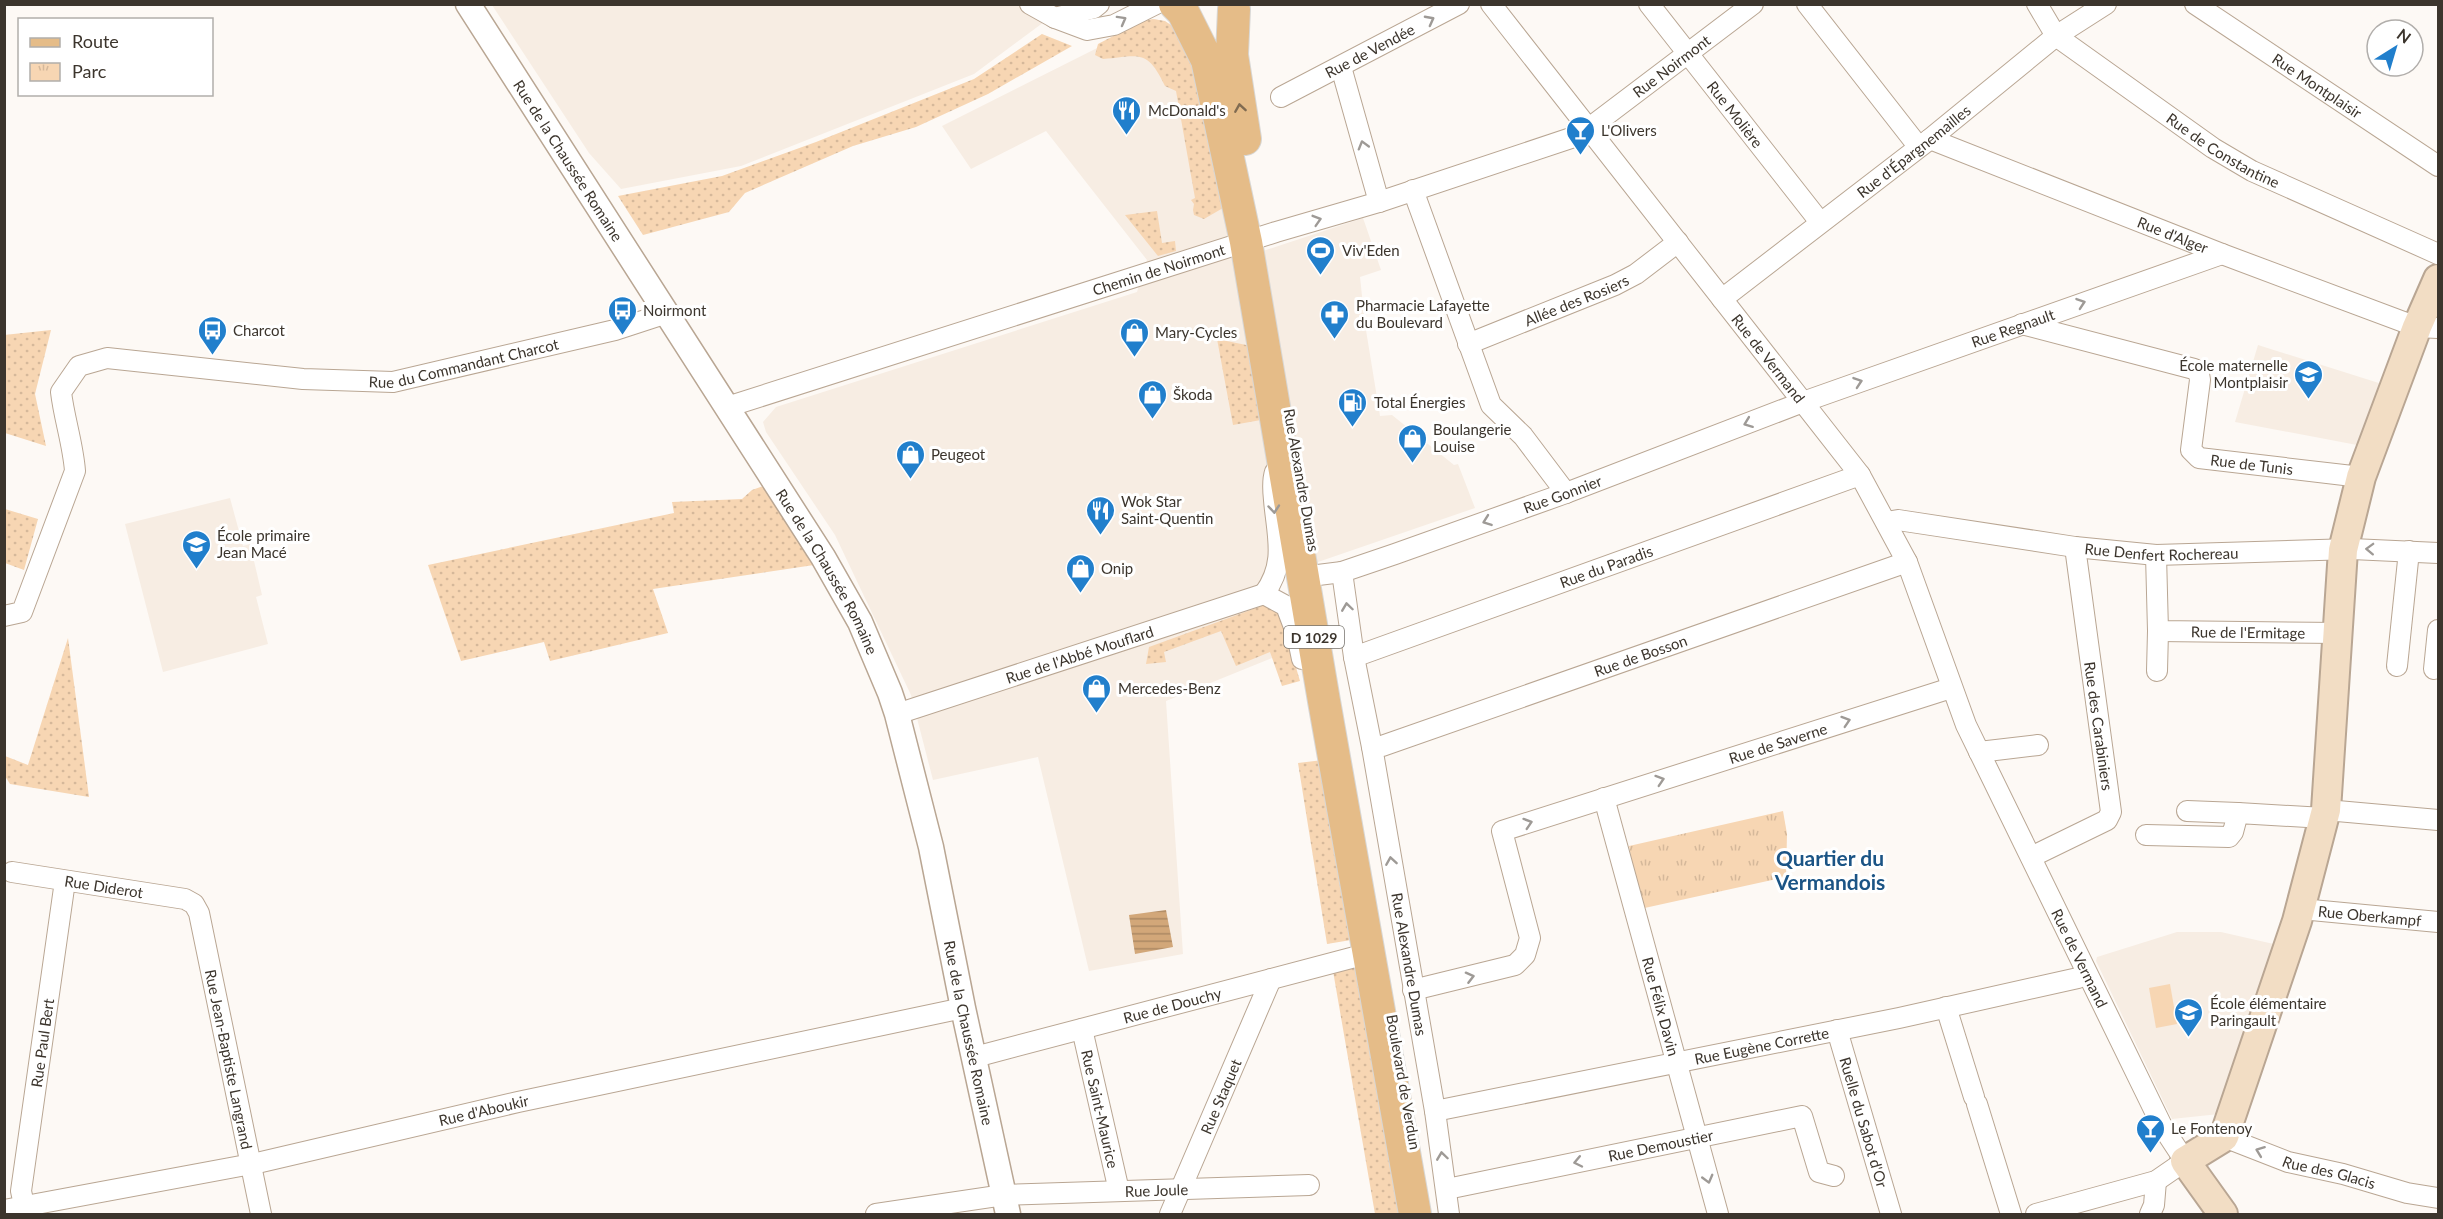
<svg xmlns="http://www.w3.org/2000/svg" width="2443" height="1219" viewBox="0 0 2443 1219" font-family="Lato,sans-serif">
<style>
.built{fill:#f7ede3}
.grass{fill:url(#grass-dots)}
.park{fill:url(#park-tufts)}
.garden{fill:#f7d6b3}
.water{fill:url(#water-rules)}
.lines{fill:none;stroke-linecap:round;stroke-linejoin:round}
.minor-casing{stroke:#b9a693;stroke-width:22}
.tertiary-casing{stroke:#b9a693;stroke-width:27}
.secondary-casing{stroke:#b9a693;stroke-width:32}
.primary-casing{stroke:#d8d7d5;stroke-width:34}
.minor{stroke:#fff;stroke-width:20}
.tertiary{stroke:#fff;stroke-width:24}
.secondary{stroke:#f2ddc4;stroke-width:28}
.primary{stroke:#e5bc88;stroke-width:32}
.oneway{stroke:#9e9a96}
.oneway2{stroke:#806b51}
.labels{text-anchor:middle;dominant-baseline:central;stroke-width:6;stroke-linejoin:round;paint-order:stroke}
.shield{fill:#fff;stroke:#76726c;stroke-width:1.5}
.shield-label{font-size:14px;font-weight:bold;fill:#3c352d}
.street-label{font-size:15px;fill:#3c352d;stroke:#fff}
.poi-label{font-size:15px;fill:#3c352d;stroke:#fff;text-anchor:start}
.district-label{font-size:21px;font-weight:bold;fill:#1b5485;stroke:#fff}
</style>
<defs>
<pattern id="grass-dots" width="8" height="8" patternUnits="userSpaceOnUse" patternTransform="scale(1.5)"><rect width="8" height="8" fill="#f7d6b3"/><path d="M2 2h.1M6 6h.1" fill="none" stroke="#d5b89a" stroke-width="1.8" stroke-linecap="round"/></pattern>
<pattern id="park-tufts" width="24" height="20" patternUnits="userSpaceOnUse" patternTransform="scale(1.5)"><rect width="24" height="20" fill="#f7d6b3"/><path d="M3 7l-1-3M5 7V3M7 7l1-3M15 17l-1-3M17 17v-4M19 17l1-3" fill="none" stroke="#d5b89a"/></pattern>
<pattern id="water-rules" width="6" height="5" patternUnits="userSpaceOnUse" patternTransform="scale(1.5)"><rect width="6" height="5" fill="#d2a779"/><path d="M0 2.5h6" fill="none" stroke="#ac8964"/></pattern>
</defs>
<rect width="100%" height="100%" fill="#fdf9f5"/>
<!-- built -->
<path class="built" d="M 492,5 L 1067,5 L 974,74 L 741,166 L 621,189 L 589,153 Z
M 1155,19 L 1174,25 L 1239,259 L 1363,218 L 1381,270 L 1360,277 L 1365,324 L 1380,416 L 1392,415 L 1454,465 L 1458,464 L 1475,508 L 1263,581 L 1272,658 L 1166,701 L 1183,954 L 1089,971 L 1038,757 L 933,780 L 911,695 L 835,535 L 766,432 L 763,422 L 776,407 L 1137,292 L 1147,260 L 1046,131 L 971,169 L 942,126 Z
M 2258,345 L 2382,384 L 2357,445 L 2235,422 Z
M 230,498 L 243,546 L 250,544 L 262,595 L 256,597 L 268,644 L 163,672 L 125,524 Z
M 2177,932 L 2221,932 L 2278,945 L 2219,1114 L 2172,1119 L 2096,961 L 2097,957 Z"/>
<!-- grass -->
<path class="grass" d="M 1153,19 L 1165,21 L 1175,28 L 1194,52 L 1223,208 L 1204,219 L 1194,215 L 1193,210 L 1194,204 L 1191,200 L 1195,198 L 1176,91 L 1165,86 C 1147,48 1139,56 1103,59 L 1095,55 L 1098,44 L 1142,21 Z
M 1042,34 L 1072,46 L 988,94 L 916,127 L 853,146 L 745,193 L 729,212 L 643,235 L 618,196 L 722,176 L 816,142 L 974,79 Z
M 1157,211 L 1162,243 L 1175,241 L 1176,251 L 1158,256 L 1125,215 Z
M 51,330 L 35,394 L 46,446 L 5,433 L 4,335 Z
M 1217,339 L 1251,346 L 1261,420 L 1233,425 Z
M 766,485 L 814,565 L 653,589 L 668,633 L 550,661 L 544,642 L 461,661 L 428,565 L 674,513 L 672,502 L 742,499 L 752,490 Z
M 5,509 L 38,519 L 24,570 L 5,563 Z
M 1267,604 L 1279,610 L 1300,681 L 1282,686 L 1270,652 L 1236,666 L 1221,631 L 1164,652 L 1166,662 L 1146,664 L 1149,647 Z
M 68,638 L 89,797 L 10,784 L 5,776 L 5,756 L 28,765 Z
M 1323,760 L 1351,940 L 1327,944 L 1298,763 Z
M 1355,964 L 1402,1214 L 1375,1214 L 1333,971 Z"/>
<!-- park -->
<path class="park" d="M 1783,811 L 1787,834 L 1786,877 L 1640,909 L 1629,846 Z"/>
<!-- garden -->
<path class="garden" d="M 2170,984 L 2177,1024 L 2156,1028 L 2149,988 Z"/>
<!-- water -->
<path class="water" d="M 1166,910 L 1173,947 L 1135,954 L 1129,915 Z"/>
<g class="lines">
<defs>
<g id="minor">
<path d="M 1030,4 L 1055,18 L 1087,30 L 1114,25 L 1156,4"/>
<path id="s1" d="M 1491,4 L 1860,475 L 1907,562 L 1966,725 L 2162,1126 L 2185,1161 L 2156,1181 L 2036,1214"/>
<path id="s2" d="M 1649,4 L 1820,222"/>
<path d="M 1807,4 L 1918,146"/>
<path id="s3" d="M 2037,4 L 2056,36 L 2213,148 L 2252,171 L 2438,254"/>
<path id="s4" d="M 2195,4 L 2438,166"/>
<path d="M 1055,18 L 1094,8 L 1099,4"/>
<path d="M 1341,67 L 1379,202"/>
<path id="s5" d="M 1281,97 L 1459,4"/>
<path id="s6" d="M 1930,139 L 2222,254 L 2417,327 L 2438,328"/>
<path d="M 1413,190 L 1491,405 L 1523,436 L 1566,493"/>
<path id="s7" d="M 1722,299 L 1930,139 L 2056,36 L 2106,4"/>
<path id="s8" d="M 2022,324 L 2194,369 L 2199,374 L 2200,380 L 2191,450 L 2199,458 L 2361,477"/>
<path id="s9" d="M 1468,344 L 1615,285 L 1636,274 L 1678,242"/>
<path id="s10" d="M 727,407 L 1276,232 L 1379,202 L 1580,135 L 1753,4"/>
<path id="s11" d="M 1886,522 L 1898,520 L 2075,547 L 2156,555 L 2352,549 L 2438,553"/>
<path id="s12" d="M 2156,555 L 2158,631 L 2338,633"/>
<path id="s13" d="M 1342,572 L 1354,657 L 1372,747 L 1435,1111 L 1449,1214"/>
<path id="s14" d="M 1318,575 L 1342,572 L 1395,554 L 1566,493 L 1803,402 L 2222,254"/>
<path d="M 1264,594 C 1287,563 1277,536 1274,500 C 1273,491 1272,481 1275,472"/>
<path d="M 1264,594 L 1286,606 L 1297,635 L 1302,659"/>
<path id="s15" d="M 4,616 L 22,612 L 75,471 C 73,444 64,418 61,392 L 79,366 L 107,358 L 303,379 L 393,382 L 615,330 L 667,313"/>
<path id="s16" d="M 1354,657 L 1860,475"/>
<path d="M 2397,666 L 2409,551"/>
<path d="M 2434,669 L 2438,630"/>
<path d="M 2157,671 L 2158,631"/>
<path id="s17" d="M 897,714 L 1264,594"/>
<path id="s18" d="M 1372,747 L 1382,746 L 1907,562"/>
<path d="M 1979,752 L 2038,745"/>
<path id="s19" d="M 1604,798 L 1718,1214"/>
<path d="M 2326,810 L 2438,820"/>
<path d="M 2187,811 L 2238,813"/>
<path d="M 2146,835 L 2229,837 L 2233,832 L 2238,813 L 2324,818"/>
<path d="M 2031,857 L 2107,820 L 2111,812 L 2075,547"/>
<path id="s20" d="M 12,872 L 185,899 L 194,904 L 199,913 L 261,1214"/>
<path id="s21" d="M 2301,909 L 2438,922"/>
<path id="s22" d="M 1413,990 L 1515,965 L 1525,955 L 1530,938 L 1502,831 L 1951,688"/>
<path d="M 1946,1007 L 1974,1097"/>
<path id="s23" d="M 1082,1029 L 1119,1191"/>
<path id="s24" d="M 1837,1030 L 1891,1214"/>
<path id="s25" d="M 975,1057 L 1370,953"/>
<path d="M 1977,1104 L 2011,1214"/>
<path id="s26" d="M 1435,1111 L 1899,1018 L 2078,978 L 2086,973"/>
<path id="s27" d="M 2224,1137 L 2288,1162 L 2343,1174 L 2407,1193 L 2438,1198"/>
<path id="s28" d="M 1447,1189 L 1802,1116 L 1819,1172 L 1834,1176"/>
<path id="s29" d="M 24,1205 L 21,1191 L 65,881"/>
<path id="s30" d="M 4,1210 L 257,1163 L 518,1102 L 963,1008"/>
<path id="s31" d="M 876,1214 L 1004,1195 L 1309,1185"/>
<path id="s32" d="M 1170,1214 L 1271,979"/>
<path d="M 2150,1214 L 2154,1205 L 2156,1181"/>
</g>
<g id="tertiary">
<path id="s33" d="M 468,4 L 823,557 L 860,622 L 890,693 L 897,714 L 931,847 L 963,1008 L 1008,1214"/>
</g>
<path id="secondary" d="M 2223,1214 L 2185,1161 L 2224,1137 L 2297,921 L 2326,810 L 2343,550 L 2361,477 L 2417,327 L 2438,279"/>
<path id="primary" d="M 1175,4 L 1183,12 L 1207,60 L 1246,242 L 1324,701 L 1415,1214
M 1234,9 L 1232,55 L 1245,139"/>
</defs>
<!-- minor casing -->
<use href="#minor" class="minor-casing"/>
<!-- tertiary casing -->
<use href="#tertiary" class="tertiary-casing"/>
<!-- secondary casing -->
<use href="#secondary" class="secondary-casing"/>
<!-- primary casing -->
<use href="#primary" class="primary-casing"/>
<!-- minor -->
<use href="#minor" class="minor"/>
<!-- tertiary -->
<use href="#tertiary" class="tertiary"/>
<!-- secondary -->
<use href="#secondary" class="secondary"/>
<!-- primary -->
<use href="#primary" class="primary"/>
</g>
<!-- one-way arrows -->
<defs><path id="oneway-chevron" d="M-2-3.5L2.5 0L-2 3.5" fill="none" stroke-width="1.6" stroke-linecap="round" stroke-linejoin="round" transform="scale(1.5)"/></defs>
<g class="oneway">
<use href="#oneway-chevron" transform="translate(1122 20) rotate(-29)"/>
<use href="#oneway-chevron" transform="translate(1430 20) rotate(-28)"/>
<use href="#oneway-chevron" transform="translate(1363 145) rotate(-106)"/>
<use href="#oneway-chevron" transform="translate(1317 220) rotate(-17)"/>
<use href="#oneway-chevron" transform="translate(2081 303) rotate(-19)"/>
<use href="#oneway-chevron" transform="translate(1858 382) rotate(-19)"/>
<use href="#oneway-chevron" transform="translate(1748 423) rotate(159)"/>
<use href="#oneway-chevron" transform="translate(1274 509) rotate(85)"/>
<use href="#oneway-chevron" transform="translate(1487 521) rotate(160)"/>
<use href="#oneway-chevron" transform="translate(2370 549) rotate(-178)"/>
<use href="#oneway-chevron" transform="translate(1347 607) rotate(-98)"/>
<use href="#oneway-chevron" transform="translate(1846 721) rotate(-18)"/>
<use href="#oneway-chevron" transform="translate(1660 780) rotate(-18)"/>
<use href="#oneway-chevron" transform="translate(1528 823) rotate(-18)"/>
<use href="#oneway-chevron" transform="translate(1391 861) rotate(-99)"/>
<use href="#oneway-chevron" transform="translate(1470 977) rotate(-14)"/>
<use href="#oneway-chevron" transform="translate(2260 1151) rotate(-159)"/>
<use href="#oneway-chevron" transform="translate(1442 1156) rotate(-98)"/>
<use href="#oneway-chevron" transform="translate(1578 1162) rotate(168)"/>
<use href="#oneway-chevron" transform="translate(1708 1179) rotate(75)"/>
</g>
<use class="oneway2" href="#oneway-chevron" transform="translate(1240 108) rotate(-99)"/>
<!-- icons -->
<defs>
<symbol id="restaurant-pin" viewBox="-11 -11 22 30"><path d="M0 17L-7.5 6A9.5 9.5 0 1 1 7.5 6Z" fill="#217fcc" stroke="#fff"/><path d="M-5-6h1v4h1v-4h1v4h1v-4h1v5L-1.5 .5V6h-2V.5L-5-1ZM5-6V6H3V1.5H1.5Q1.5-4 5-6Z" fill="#fff"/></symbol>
<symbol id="bar-pin" viewBox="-11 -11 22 30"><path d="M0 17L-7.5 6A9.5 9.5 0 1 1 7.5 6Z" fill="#217fcc" stroke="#fff"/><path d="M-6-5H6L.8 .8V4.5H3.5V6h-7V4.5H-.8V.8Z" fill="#fff"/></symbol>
<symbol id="stadium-pin" viewBox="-11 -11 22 30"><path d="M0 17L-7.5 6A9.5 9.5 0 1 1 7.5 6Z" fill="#217fcc" stroke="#fff"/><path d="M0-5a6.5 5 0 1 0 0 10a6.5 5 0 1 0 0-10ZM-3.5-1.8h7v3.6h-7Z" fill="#fff"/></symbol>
<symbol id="bus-pin" viewBox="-11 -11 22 30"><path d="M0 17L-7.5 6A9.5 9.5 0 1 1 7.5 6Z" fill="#217fcc" stroke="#fff"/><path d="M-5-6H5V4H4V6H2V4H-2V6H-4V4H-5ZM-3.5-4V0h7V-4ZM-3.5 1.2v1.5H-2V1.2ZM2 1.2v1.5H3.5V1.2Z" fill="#fff"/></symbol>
<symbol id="pharmacy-pin" viewBox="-11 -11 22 30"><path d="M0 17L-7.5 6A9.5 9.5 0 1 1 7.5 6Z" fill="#217fcc" stroke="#fff"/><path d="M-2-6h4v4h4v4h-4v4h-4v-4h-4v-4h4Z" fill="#fff"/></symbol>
<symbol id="shop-pin" viewBox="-11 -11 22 30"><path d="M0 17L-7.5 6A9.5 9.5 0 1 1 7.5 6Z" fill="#217fcc" stroke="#fff"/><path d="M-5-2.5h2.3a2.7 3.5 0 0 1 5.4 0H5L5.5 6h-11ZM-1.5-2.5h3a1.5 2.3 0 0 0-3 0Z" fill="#fff"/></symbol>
<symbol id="school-pin" viewBox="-11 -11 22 30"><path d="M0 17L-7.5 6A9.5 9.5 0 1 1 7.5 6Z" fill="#217fcc" stroke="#fff"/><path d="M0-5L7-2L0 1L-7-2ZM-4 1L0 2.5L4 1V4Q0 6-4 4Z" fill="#fff"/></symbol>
<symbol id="fuel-pin" viewBox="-11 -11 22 30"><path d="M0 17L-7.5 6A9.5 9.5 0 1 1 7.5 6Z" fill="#217fcc" stroke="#fff"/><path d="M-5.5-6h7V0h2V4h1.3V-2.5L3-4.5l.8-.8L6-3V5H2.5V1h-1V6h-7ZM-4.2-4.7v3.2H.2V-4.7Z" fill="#fff"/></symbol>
</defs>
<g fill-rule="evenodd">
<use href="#restaurant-pin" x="1110" y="94" width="33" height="45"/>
<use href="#bar-pin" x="1564" y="114" width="33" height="45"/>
<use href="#stadium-pin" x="1304" y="234" width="33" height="45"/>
<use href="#bus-pin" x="606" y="294" width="33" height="45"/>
<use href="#pharmacy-pin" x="1318" y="298" width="33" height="45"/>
<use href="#bus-pin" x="196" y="314" width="33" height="45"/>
<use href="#shop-pin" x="1118" y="316" width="33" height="45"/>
<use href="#school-pin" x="2292" y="358" width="33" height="45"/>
<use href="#shop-pin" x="1136" y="378" width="33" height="45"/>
<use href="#fuel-pin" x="1336" y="386" width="33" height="45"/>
<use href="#shop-pin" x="1396" y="422" width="33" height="45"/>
<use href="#shop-pin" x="894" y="438" width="33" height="45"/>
<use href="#restaurant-pin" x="1084" y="494" width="33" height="45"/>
<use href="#school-pin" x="180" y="528" width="33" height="45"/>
<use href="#shop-pin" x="1064" y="552" width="33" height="45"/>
<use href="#shop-pin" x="1080" y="672" width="33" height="45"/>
<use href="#school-pin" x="2172" y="996" width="33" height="45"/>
<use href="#bar-pin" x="2134" y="1112" width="33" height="45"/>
</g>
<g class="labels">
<!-- shield labels -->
<rect class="shield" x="1284" y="626" width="60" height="22" rx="4.5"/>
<g class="shield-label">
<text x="1314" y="637">D 1029</text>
</g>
<!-- street labels -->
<g class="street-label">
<text stroke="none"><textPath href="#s5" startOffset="100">Rue de Vendée</textPath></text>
<text stroke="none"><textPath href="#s10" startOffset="1010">Rue Noirmont</textPath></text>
<text stroke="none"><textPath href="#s4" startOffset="147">Rue Montplaisir</textPath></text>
<text stroke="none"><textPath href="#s2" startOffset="140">Rue Molière</textPath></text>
<text stroke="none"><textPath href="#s3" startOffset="240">Rue de Constantine</textPath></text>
<text stroke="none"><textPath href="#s7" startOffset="242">Rue d'Épargnemailles</textPath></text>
<text stroke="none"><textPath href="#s33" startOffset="186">Rue de la Chaussée Romaine</textPath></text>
<text stroke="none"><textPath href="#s6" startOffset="261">Rue d'Alger</textPath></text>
<text stroke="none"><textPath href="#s10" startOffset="453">Chemin de Noirmont</textPath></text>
<text stroke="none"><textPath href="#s9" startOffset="117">Allée des Rosiers</textPath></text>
<text stroke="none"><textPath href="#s14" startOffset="738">Rue Regnault</textPath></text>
<text stroke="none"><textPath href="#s1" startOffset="450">Rue de Vermand</textPath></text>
<text stroke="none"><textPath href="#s15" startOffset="670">Rue du Commandant Charcot</textPath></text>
<text stroke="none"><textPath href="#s8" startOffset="326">Rue de Tunis</textPath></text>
<text transform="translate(1302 480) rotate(80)">Rue Alexandre Dumas</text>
<text stroke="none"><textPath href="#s14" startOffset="258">Rue Gonnier</textPath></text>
<text stroke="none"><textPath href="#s11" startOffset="278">Rue Denfert Rochereau</textPath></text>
<text stroke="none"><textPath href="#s16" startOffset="268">Rue du Paradis</textPath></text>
<text stroke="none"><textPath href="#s33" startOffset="672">Rue de la Chaussée Romaine</textPath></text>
<text stroke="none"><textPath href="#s12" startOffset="166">Rue de l'Ermitage</textPath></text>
<text stroke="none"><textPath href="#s17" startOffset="192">Rue de l'Abbé Mouflard</textPath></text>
<text stroke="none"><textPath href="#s18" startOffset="284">Rue de Bosson</textPath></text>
<text transform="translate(2099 726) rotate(82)">Rue des Carabiniers</text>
<text stroke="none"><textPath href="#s22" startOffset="537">Rue de Saverne</textPath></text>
<text stroke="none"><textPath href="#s20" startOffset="93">Rue Diderot</textPath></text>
<text stroke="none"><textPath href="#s21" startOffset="69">Rue Oberkampf</textPath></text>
<text stroke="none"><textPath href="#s1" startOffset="1130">Rue de Vermand</textPath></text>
<text stroke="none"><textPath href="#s13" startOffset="398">Rue Alexandre Dumas</textPath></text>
<text stroke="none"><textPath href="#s25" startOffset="204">Rue de Douchy</textPath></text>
<text stroke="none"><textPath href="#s19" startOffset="216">Rue Félix Davin</textPath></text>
<text stroke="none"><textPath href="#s33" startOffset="1158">Rue de la Chaussée Romaine</textPath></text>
<text stroke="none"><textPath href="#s29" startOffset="164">Rue Paul Bert</textPath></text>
<text stroke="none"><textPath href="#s26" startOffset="333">Rue Eugène Corrette</textPath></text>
<text stroke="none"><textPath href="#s20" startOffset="345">Rue Jean-Baptiste Langrand</textPath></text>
<text transform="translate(1404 1082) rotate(80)">Boulevard de Verdun</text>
<text stroke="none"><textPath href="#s32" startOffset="128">Rue Staquet</textPath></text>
<text stroke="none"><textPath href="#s30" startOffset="490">Rue d'Aboukir</textPath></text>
<text stroke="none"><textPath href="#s23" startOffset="82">Rue Saint-Maurice</textPath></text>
<text stroke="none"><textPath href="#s24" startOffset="96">Ruelle du Sabot d'Or</textPath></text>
<text stroke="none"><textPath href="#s28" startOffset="218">Rue Demoustier</textPath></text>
<text stroke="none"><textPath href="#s27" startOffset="111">Rue des Glacis</textPath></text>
<text stroke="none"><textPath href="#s31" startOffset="282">Rue Joule</textPath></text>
</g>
<!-- poi labels -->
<g class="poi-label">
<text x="1148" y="110">McDonald's</text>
<text x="1601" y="130">L'Olivers</text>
<text x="1342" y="250">Viv'Eden</text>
<text x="1356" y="305">Pharmacie Lafayette<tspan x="1356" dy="17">du Boulevard</tspan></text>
<text x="643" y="310">Noirmont</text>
<text x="233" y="330">Charcot</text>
<text x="1155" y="332">Mary-Cycles</text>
<text x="2288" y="365" text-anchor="end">École maternelle<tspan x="2288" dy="17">Montplaisir</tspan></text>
<text x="1173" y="394">Škoda</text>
<text x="1374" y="402">Total Énergies</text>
<text x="1433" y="429">Boulangerie<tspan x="1433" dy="17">Louise</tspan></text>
<text x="931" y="454">Peugeot</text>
<text x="1121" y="501">Wok Star<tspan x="1121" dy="17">Saint-Quentin</tspan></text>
<text x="217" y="535">École primaire<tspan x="217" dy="17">Jean Macé</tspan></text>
<text x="1101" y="568">Onip</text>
<text x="1118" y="688">Mercedes-Benz</text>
<text x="2210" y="1003">École élémentaire<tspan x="2210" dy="17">Paringault</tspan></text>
<text x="2171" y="1128">Le Fontenoy</text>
</g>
<!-- district labels -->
<g class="district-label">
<text x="1830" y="857">Quartier du<tspan x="1830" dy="24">Vermandois</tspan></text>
</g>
</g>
<!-- border -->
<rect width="2443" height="1219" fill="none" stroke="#3c352d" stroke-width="12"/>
<!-- legend -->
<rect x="18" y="18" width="195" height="78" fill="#ffffff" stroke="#b1aeab" stroke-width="1.5"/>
<rect x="30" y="38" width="30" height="9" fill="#e5bc88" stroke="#b1aeab" stroke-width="1.5"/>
<text x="72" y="48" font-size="18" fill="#3c352d">Route</text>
<rect x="30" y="63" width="30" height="18" fill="url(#park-tufts)" stroke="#b1aeab" stroke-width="1.5"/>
<text x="72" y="78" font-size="18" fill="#3c352d">Parc</text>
<!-- north arrow -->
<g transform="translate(2395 48) rotate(37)"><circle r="28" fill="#ffffff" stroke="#b1aeab" stroke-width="1.5"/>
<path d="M0-4.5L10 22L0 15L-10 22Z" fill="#217fcc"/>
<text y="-9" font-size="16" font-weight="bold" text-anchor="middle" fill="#3c352d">N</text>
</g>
</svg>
